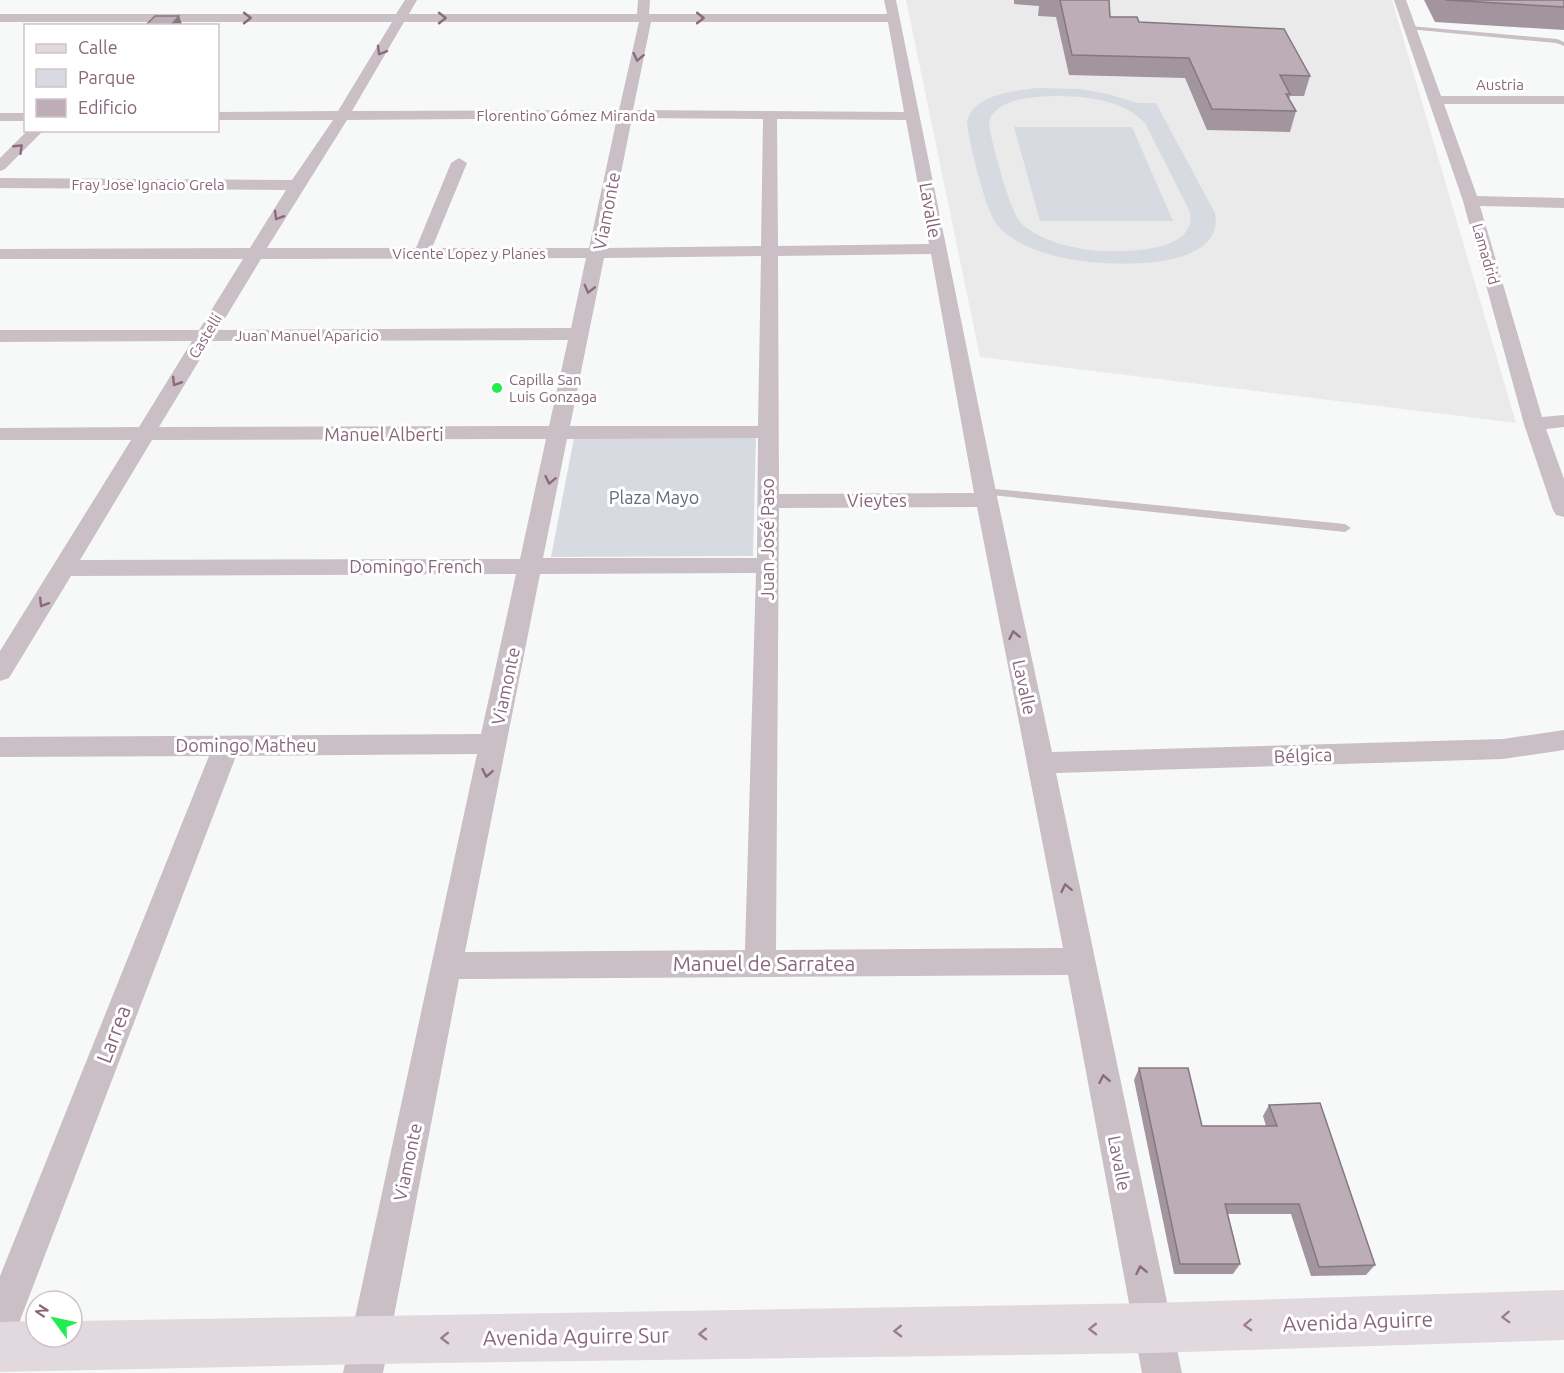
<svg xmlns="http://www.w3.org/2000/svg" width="1564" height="1373" viewBox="0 0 1564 1373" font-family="Ubuntu,sans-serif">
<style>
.built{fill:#eaeaeb}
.green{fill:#d7dbe1;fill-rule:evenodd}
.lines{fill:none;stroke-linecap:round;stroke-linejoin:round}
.lane{fill:#c9bfc5;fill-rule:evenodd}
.street{fill:#c9bfc5;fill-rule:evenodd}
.secondary{fill:#e2d9de;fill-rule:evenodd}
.wall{fill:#a2959d}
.shaded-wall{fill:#84797f}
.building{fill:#bcadb6;stroke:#84797f;stroke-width:1.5}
.oneway{stroke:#8c6a7e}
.oneway2{stroke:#9b7d8e}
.poi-dot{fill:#22ed50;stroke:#fff;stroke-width:2}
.labels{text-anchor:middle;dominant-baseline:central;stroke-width:6;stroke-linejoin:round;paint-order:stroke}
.far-street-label{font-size:15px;fill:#89667a;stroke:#fff}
.far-poi-label{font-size:15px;fill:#89667a;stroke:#fff;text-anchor:start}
.street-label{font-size:18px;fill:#89667a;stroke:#fff}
.park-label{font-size:18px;fill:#666b80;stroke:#fff}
.near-street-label{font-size:21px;fill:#89667a;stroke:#fff}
</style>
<rect width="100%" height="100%" fill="#f7f9f9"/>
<!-- built -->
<path class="built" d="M 906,0 L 1392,0 L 1516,423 L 980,357 Z"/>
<!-- green -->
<path class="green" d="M 1038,88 L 1080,89 L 1108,94 L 1137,103 L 1156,103 L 1215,213 C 1227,275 1098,266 1064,258 C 1041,253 1014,244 998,226 C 986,213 968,140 967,121 C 975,94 1014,91 1038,88 ZM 1053,96 C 1084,96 1122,99 1145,123 L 1190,212 C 1199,256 1109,253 1083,249 C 1061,245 1036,238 1020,222 C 1010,210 990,139 989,122 C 996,98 1033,97 1053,96 Z
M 1014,127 L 1132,127 L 1173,221 L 1040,221 Z
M 756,437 L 753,556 L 551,557 L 574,438 Z"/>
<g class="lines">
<!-- lane -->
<path class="lane" d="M 1410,26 L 1557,39 L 1564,42 L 1564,46 L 1556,43 L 1408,29 Z
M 985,488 L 1345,524 L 1351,528 L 1345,532 L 981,494 L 981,490 Z"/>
<!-- street -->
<path class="street" d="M 405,0 L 417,0 L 409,14 L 637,14 L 638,0 L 650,0 L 649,14 L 887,14 L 884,0 L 896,0 L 996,492 L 1052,752 L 1503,739 L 1564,730 L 1564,750 L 1503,759 L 1056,773 L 1182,1373 L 1142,1373 L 1068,975 L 459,979 L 383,1373 L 343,1373 L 477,754 L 236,756 L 19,1323 L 13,1336 L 0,1342 L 0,1276 L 209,756 L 0,757 L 0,737 L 481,734 L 516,574 L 71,576 L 9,678 L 0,681 L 0,651 L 131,440 L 0,440 L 0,428 L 139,427 L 192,341 L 0,342 L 0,330 L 199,330 L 243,259 L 0,259 L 0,249 L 250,248 L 286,190 L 0,188 L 0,178 L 292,180 L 333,120 L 218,120 L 218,112 L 338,111 L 392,22 L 0,22 L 0,14 L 396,14 ZM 404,22 L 639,22 L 619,110 L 352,111 ZM 651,22 L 888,22 L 904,112 L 633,110 ZM 617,118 L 589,248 L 432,248 L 467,163 L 459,158 L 451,163 L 416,248 L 267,248 L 347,120 ZM 632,118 L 763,119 L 761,246 L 606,248 ZM 777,119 L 906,120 L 929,244 L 778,246 ZM 931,254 L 974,493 L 779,494 L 778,256 ZM 761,256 L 758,426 L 570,426 L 604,258 ZM 586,258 L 571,328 L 218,330 L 261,259 ZM 568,340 L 549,426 L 159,427 L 211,341 ZM 758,438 L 757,558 L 543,558 L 567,439 ZM 546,439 L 520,559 L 80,560 L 152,440 ZM 977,507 L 1063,948 L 776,950 L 779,508 ZM 756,573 L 745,950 L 465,952 L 540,574 Z
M 1394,0 L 1406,0 L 1441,96 L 1564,96 L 1564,104 L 1444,104 L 1477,196 L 1564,198 L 1564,208 L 1480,206 L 1542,417 L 1564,415 L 1564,427 L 1546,429 L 1564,479 L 1564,517 L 1556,515 L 1553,510 L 1524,424 L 1463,201 Z
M 0,113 L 26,113 L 26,121 L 0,121 Z
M 28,130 L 44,130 L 5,169 L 0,171 L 0,158 Z"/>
<!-- secondary -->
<path class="secondary" d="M 1564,1290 L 1564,1340 L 1152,1353 L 370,1364 L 0,1372 L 0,1322 L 36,1321 L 36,1337 L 72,1337 L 72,1321 L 1152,1303 Z"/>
</g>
<!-- wall -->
<path class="wall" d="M 1014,0 L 1109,0 L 1110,17 L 1139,22 L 1310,76 L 1304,96 L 1290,96 L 1289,99 L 1296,111 L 1290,132 L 1207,130 L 1185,78 L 1069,75 L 1056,17 L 1038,16 L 1039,6 L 1014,4 Z
M 1424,0 L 1564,0 L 1564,30 L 1435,22 Z
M 1139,1068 L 1202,1126 L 1266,1126 L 1263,1116 L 1269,1105 L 1375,1265 L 1366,1275 L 1311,1276 L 1291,1214 L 1228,1214 L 1240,1264 L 1233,1274 L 1174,1274 L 1134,1080 Z"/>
<!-- shaded-wall -->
<path class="shaded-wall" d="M 179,16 L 182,24 L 180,26 L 171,26 Z"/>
<!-- building -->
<path class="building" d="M 1060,0 L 1109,0 L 1110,17 L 1137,17 L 1139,22 L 1284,29 L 1310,76 L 1280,75 L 1290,94 L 1286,94 L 1296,111 L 1212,109 L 1189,58 L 1072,55 Z
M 1445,0 L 1564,0 L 1564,7 Z
M 155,16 L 179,16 L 171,25 L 188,25 L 187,26 L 145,26 Z
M 1139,1068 L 1188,1068 L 1202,1126 L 1277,1126 L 1269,1105 L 1320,1103 L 1375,1265 L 1319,1267 L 1299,1204 L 1225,1204 L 1240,1264 L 1180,1264 Z"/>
<!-- one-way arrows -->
<defs><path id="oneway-chevron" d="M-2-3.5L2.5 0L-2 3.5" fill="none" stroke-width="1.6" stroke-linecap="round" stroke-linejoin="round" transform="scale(1.5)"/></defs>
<g class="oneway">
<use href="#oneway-chevron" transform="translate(247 18)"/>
<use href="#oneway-chevron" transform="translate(442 18)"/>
<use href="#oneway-chevron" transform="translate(700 18)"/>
<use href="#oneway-chevron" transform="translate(381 51) rotate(120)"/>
<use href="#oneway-chevron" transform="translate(638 57) rotate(102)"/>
<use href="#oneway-chevron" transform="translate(19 148) rotate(-44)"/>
<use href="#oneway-chevron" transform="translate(278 216) rotate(121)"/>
<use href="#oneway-chevron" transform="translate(589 289) rotate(104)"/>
<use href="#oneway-chevron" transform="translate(176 382) rotate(122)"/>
<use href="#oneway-chevron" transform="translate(550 480) rotate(102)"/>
<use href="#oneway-chevron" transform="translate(43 603) rotate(122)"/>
<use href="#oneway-chevron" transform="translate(1014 635) rotate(-102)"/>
<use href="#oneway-chevron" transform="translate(487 773) rotate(101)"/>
<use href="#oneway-chevron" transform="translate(1066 888) rotate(-102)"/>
<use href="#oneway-chevron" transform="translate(1104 1079) rotate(-101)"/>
<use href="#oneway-chevron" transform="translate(1141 1270) rotate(-101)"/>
</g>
<g class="oneway2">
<use href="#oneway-chevron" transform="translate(1506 1317) rotate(178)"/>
<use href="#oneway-chevron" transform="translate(1248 1325) rotate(178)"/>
<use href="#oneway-chevron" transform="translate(1093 1329) rotate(179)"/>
<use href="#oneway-chevron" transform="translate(898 1331) rotate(179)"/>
<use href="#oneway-chevron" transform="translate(703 1334) rotate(179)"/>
<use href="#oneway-chevron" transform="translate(445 1338) rotate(179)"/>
</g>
<!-- markers -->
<circle class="poi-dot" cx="497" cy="388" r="6"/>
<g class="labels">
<!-- far-street labels -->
<g class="far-street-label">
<text x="1500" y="84">Austria</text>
<text x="566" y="115">Florentino Gómez Miranda</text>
<text x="148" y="184">Fray Jose Ignacio Grela</text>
<text x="469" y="253">Vicente Lopez y Planes</text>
<text transform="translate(1486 254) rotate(74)">Lamadrid</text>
<text x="307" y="335">Juan Manuel Aparicio</text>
<text transform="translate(205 336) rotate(-59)">Castelli</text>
</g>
<!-- far-poi labels -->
<g class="far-poi-label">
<text x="509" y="379">Capilla San<tspan x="509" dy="17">Luis Gonzaga</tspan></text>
</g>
<!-- street labels -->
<g class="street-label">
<text transform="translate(931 210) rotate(80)">Lavalle</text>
<text transform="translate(606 211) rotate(-79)">Viamonte</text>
<text x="384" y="434">Manuel Alberti</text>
<text x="877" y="500">Vieytes</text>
<text transform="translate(767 539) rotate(-90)">Juan José Paso</text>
<text x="416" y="566">Domingo French</text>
<text transform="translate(505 686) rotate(-78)">Viamonte</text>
<text transform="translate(1025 687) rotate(78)">Lavalle</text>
<text x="246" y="745">Domingo Matheu</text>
<text transform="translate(1303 755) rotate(-2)">Bélgica</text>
<text transform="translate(407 1162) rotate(-78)">Viamonte</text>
<text transform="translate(1120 1163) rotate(79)">Lavalle</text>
</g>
<!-- park labels -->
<g class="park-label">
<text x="654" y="497">Plaza Mayo</text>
</g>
<!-- near-street labels -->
<g class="near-street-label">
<text x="764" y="963">Manuel de Sarratea</text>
<text transform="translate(113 1034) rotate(-69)">Larrea</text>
<text transform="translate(1358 1321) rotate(-2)">Avenida Aguirre</text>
<text transform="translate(576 1336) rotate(-1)">Avenida Aguirre Sur</text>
</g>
</g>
<!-- legend -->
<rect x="24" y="24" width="195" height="108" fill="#ffffff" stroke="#d0c2ca" stroke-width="1.5"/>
<rect x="36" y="44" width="30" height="9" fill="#e2d9de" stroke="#d0c2ca" stroke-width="1.5"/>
<text x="78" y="54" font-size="18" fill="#89667a">Calle</text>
<rect x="36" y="69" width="30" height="18" fill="#d7dbe1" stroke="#d0c2ca" stroke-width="1.5"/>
<text x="78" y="84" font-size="18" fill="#89667a">Parque</text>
<rect x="36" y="99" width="30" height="18" fill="#bcadb6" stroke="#d0c2ca" stroke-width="1.5"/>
<text x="78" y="114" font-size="18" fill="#89667a">Edificio</text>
<!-- north arrow -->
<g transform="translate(54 1319) rotate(303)"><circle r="28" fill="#ffffff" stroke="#d0c2ca" stroke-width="1.5"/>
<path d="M0-4.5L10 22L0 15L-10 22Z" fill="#22ed50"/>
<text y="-9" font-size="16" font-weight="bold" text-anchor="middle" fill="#89667a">N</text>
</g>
</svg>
